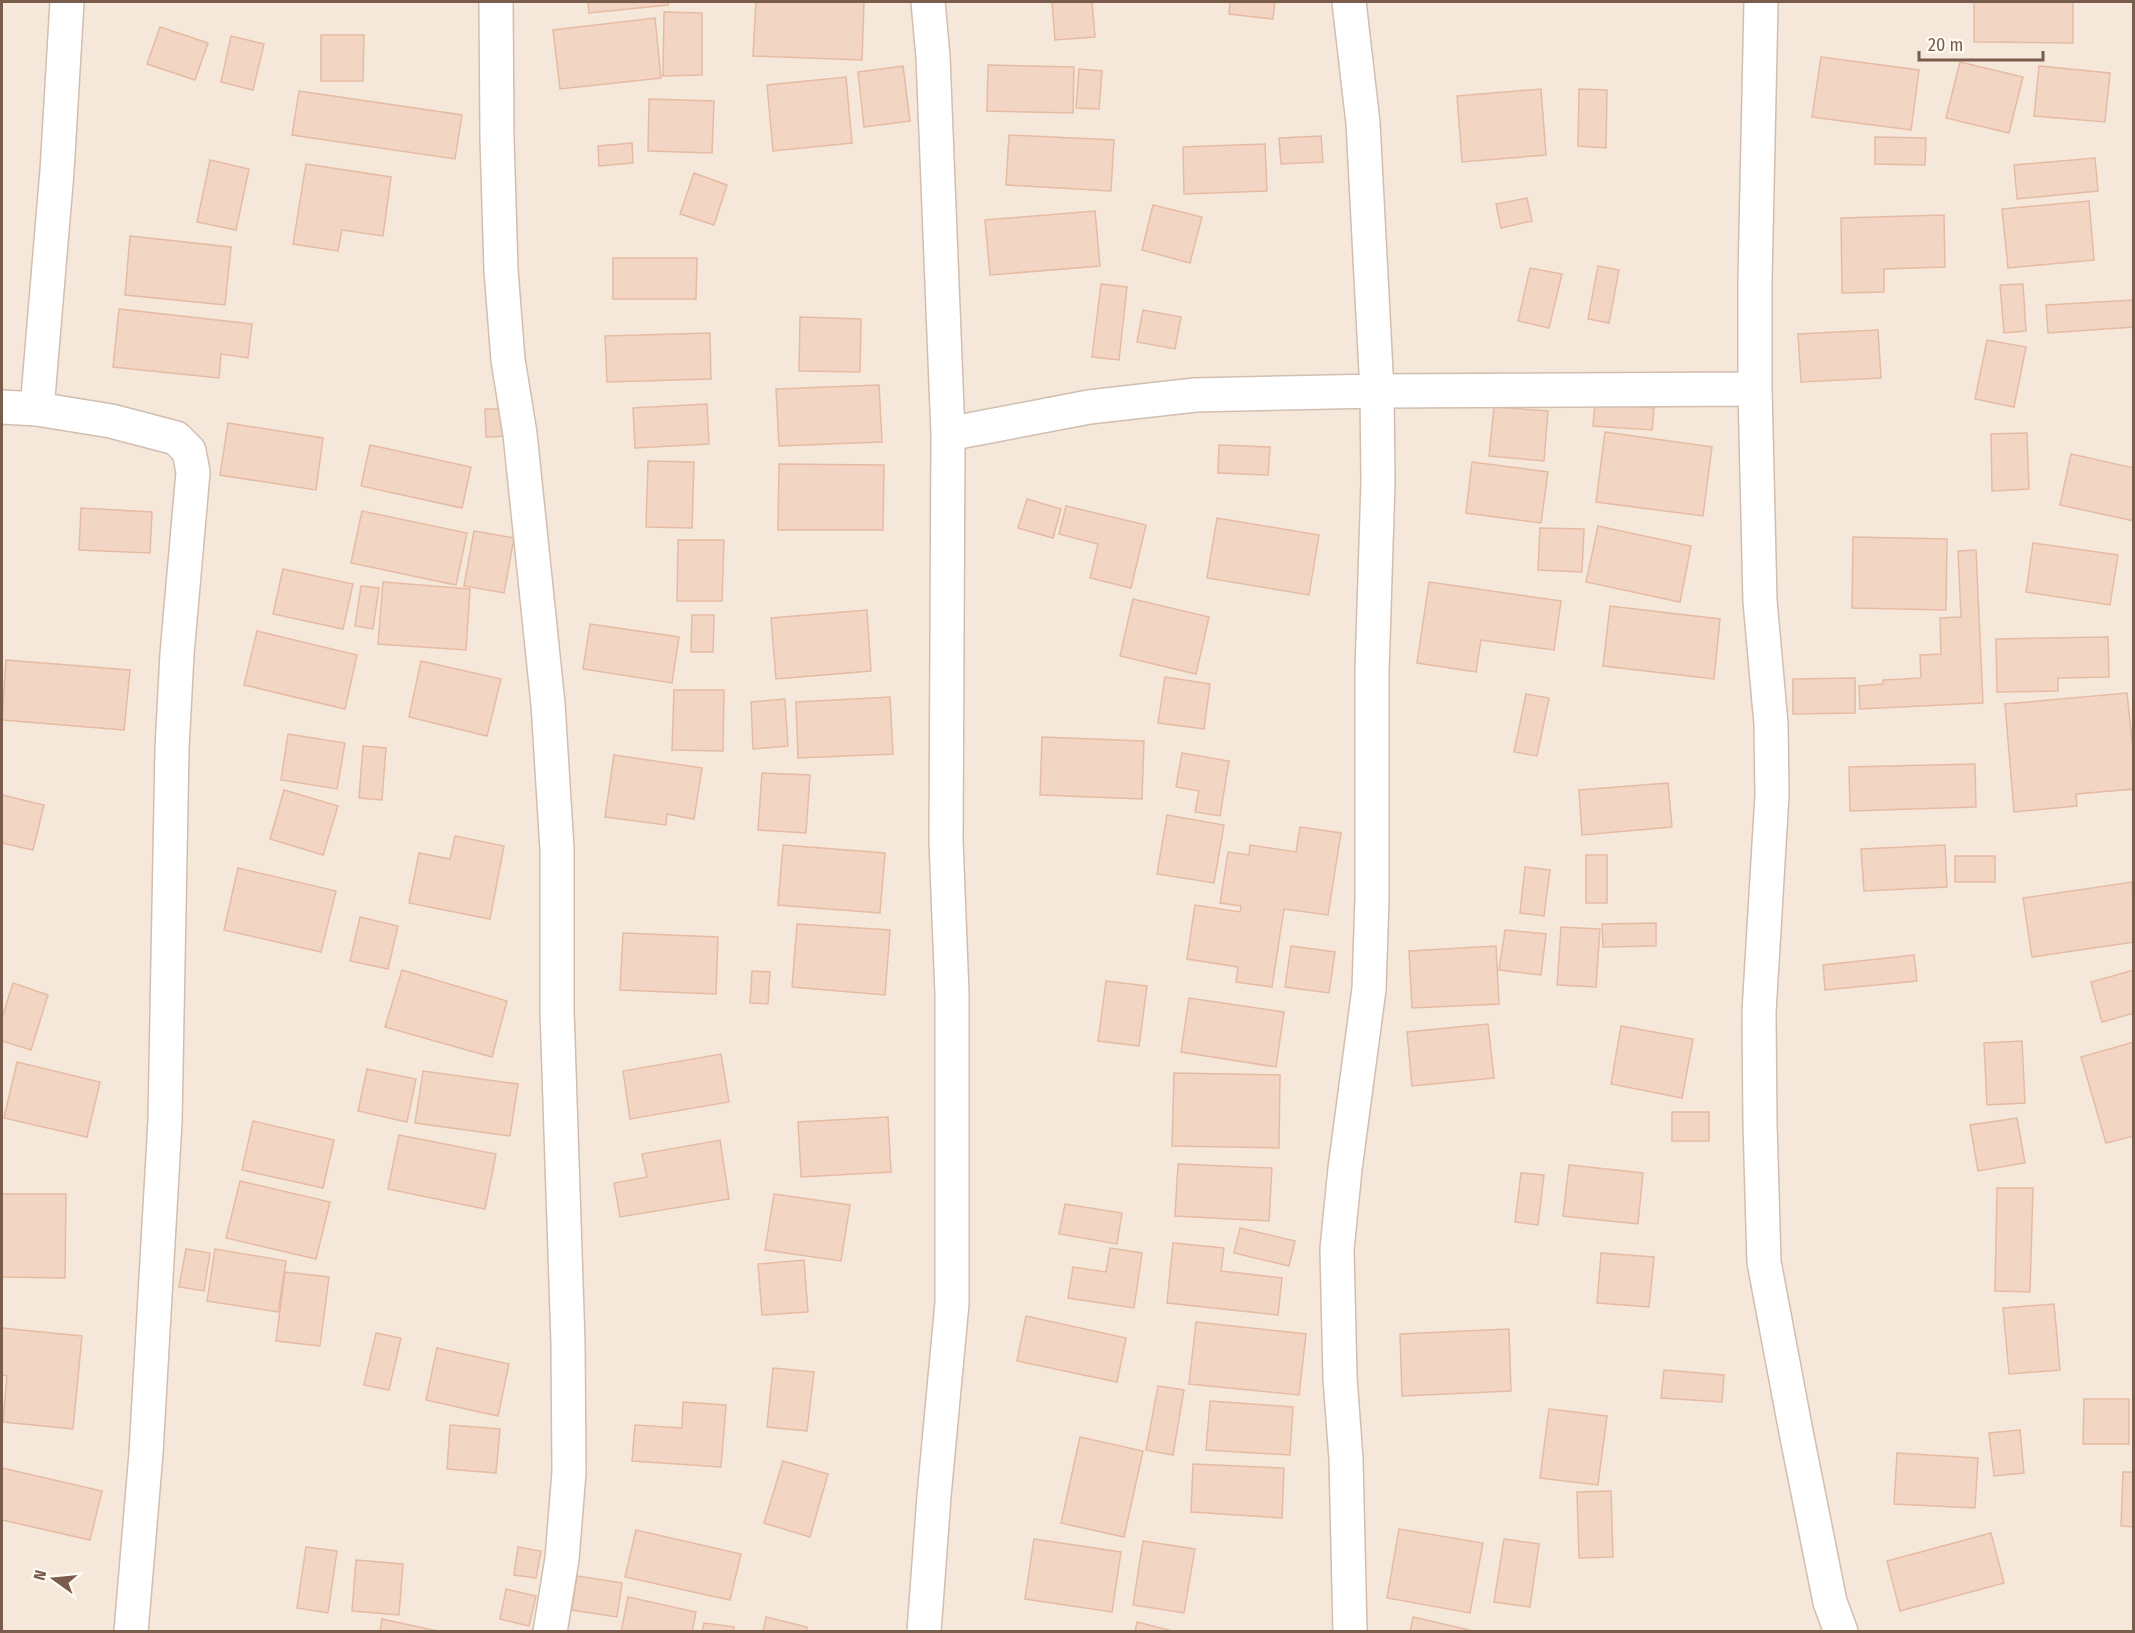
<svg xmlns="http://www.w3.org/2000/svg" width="2135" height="1633" viewBox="0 0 2135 1633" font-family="'Fira Sans Condensed',sans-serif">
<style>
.residential{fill:#f5e8da}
.building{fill:#f3d5c3;stroke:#e6bba3;stroke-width:1.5}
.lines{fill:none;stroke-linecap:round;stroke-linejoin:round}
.street-casing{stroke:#d1beb0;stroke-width:36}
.street{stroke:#fff;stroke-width:33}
</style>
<rect width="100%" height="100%" fill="#fdf6ec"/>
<!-- residential -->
<path class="residential" d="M 2,2 L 2133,2 L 2133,1631 L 2,1631 Z"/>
<!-- building -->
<path class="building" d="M 588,2 L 668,2 L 668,5 L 589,13 Z
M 756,2 L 864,2 L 862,60 L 753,56 Z
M 1052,2 L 1092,2 L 1095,37 L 1055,40 Z
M 1230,2 L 1275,2 L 1273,19 L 1229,14 Z
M 1974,2 L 2073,2 L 2073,43 L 1974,42 Z
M 664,12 L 702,13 L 702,75 L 663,76 Z
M 655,18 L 661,78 L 560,89 L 553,30 Z
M 160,27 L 208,43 L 195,80 L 147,64 Z
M 321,35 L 364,35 L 363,81 L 321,81 Z
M 231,36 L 264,44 L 253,90 L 221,82 Z
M 1821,57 L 1919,70 L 1911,130 L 1812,117 Z
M 1960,62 L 2023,77 L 2009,133 L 1946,118 Z
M 988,65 L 1074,67 L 1073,113 L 987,111 Z
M 903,66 L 910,121 L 864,127 L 858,72 Z
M 2039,66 L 2110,73 L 2105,122 L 2034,116 Z
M 1079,69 L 1102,71 L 1099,109 L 1076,108 Z
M 846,77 L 852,143 L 773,151 L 767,85 Z
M 1541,89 L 1546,155 L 1462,162 L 1457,96 Z
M 1579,89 L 1607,90 L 1606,148 L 1578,146 Z
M 299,91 L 462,115 L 455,159 L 292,135 Z
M 649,99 L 714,101 L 712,153 L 648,151 Z
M 1009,135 L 1114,140 L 1111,191 L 1006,185 Z
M 1321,136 L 1323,162 L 1281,164 L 1279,138 Z
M 1875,137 L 1926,138 L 1925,165 L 1875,164 Z
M 632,143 L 633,163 L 599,166 L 598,146 Z
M 1265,144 L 1267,191 L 1184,194 L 1183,147 Z
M 2095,158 L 2098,191 L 2017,199 L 2014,165 Z
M 210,160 L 249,169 L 236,230 L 197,222 Z
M 306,164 L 391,177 L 383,236 L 342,230 L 338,251 L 293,244 Z
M 694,173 L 727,185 L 714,225 L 680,214 Z
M 1527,198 L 1532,221 L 1501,228 L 1496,204 Z
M 2089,201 L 2094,260 L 2008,268 L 2002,209 Z
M 1153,205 L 1202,217 L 1190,263 L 1142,250 Z
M 1095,211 L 1100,266 L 990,275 L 985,220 Z
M 1944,215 L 1945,267 L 1884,269 L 1884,292 L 1842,293 L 1841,218 Z
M 130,236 L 231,247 L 225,305 L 125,295 Z
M 613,258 L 697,258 L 696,299 L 613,299 Z
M 1598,266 L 1619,270 L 1609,323 L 1588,319 Z
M 1530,268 L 1562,274 L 1549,328 L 1518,321 Z
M 1101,284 L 1127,287 L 1119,360 L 1092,357 Z
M 2023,284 L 2026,331 L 2004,333 L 2000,285 Z
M 2134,300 L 2134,327 L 2048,333 L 2046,305 Z
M 119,309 L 252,324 L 248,358 L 221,354 L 219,378 L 113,367 Z
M 1143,310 L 1181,317 L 1175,349 L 1137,342 Z
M 800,317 L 861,319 L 860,372 L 799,371 Z
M 1878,330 L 1881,378 L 1801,382 L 1798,334 Z
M 710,333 L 711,379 L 607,382 L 605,336 Z
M 1987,340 L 2026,347 L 2014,407 L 1975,399 Z
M 879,385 L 882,442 L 779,446 L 776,389 Z
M 1595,403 L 1654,408 L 1652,430 L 1593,426 Z
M 707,404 L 709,444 L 635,448 L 633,408 Z
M 1494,407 L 1548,411 L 1544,461 L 1489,456 Z
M 485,409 L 512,409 L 511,436 L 486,437 Z
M 228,423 L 323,438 L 316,490 L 220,475 Z
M 1605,432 L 1712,447 L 1703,516 L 1596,502 Z
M 2027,433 L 2029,489 L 1992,491 L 1991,434 Z
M 370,445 L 471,467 L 462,508 L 361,486 Z
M 1219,445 L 1270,447 L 1268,475 L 1218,473 Z
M 2071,454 L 2134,468 L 2134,521 L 2060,505 Z
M 648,461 L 694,462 L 692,528 L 646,527 Z
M 1472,462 L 1548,472 L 1541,523 L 1466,513 Z
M 779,464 L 884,465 L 883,530 L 778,530 Z
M 1027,499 L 1061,509 L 1053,538 L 1018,528 Z
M 1066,506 L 1146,525 L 1131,588 L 1090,578 L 1098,544 L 1059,534 Z
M 81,508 L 152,512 L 150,553 L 79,550 Z
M 362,511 L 467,533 L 456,585 L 351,563 Z
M 1217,518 L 1319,535 L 1309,595 L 1207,578 Z
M 1598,526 L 1691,546 L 1680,602 L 1586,582 Z
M 1540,528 L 1584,529 L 1582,572 L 1538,570 Z
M 474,531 L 514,538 L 504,593 L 464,586 Z
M 1853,537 L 1947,539 L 1946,610 L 1852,608 Z
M 678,540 L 724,540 L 722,601 L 677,601 Z
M 2033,543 L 2118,555 L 2110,605 L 2026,592 Z
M 1976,550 L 1983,703 L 1860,709 L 1859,686 L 1883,684 L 1883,680 L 1921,678 L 1920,655 L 1941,654 L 1940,618 L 1961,617 L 1958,551 Z
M 283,569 L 353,584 L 343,629 L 273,614 Z
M 383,582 L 470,589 L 466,650 L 378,644 Z
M 1429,582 L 1561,601 L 1554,650 L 1481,640 L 1476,672 L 1417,663 Z
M 361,586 L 379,588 L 373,629 L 355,626 Z
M 1133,599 L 1209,617 L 1196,674 L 1120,656 Z
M 1610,606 L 1720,619 L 1714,679 L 1603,666 Z
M 867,610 L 871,671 L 776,679 L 771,618 Z
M 692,615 L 714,615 L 713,652 L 691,652 Z
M 590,624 L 679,637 L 672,683 L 583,669 Z
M 257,631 L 357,655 L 345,709 L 244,685 Z
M 2108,637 L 2109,677 L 2058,678 L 2058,691 L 1997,692 L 1996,639 Z
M 6,660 L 130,670 L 124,730 L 2,720 Z
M 421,661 L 501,679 L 487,736 L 409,717 Z
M 1165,677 L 1210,684 L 1204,729 L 1158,723 Z
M 1855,678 L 1855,713 L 1793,714 L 1793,679 Z
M 674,690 L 724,690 L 723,751 L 672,750 Z
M 2127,693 L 2134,759 L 2134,789 L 2076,794 L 2077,806 L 2014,812 L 2005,704 Z
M 1526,694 L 1549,698 L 1537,756 L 1514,752 Z
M 890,697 L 893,754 L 798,758 L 796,702 Z
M 785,699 L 788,746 L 753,749 L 751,702 Z
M 288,734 L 345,743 L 337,789 L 281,780 Z
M 1042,737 L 1144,741 L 1142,799 L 1040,795 Z
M 363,746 L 386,748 L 382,800 L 359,798 Z
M 1182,753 L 1229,761 L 1220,816 L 1195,812 L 1199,791 L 1176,787 Z
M 614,755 L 702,768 L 694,819 L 667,814 L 666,825 L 605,817 Z
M 1975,764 L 1976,807 L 1850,811 L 1849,767 Z
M 762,773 L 810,775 L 806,833 L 758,830 Z
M 1668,783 L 1672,827 L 1582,835 L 1579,790 Z
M 284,790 L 338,806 L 323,855 L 270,839 Z
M 2,795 L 44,805 L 33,850 L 2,843 Z
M 1167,815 L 1224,825 L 1214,883 L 1157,874 Z
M 1300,827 L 1341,833 L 1328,915 L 1284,909 L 1272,987 L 1236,982 L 1238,967 L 1187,959 L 1195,905 L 1240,912 L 1241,906 L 1220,903 L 1228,852 L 1249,855 L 1250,845 L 1296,852 Z
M 455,836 L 504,846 L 490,919 L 409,903 L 419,853 L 450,859 Z
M 783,845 L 885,853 L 880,913 L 778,905 Z
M 1945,845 L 1947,887 L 1864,891 L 1861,849 Z
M 1586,855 L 1607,855 L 1607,903 L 1586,903 Z
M 1955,856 L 1995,856 L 1995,882 L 1955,882 Z
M 1525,867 L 1550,870 L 1544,916 L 1520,913 Z
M 238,868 L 336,891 L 321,952 L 224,930 Z
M 2132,882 L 2134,942 L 2032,957 L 2023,898 Z
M 360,917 L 398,926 L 388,969 L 350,961 Z
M 1656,923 L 1656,946 L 1603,947 L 1602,924 Z
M 797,924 L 890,930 L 885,995 L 792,987 Z
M 1561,927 L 1600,929 L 1596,987 L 1557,985 Z
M 1505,930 L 1546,934 L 1541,975 L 1499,970 Z
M 623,933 L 718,937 L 716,994 L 620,990 Z
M 1291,946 L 1335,952 L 1329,993 L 1285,987 Z
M 1496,946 L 1499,1004 L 1412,1008 L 1409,951 Z
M 1914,955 L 1917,981 L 1825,990 L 1823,965 Z
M 402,970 L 507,1001 L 492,1057 L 385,1027 Z
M 2134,970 L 2134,1013 L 2102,1022 L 2091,982 Z
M 752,971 L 770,972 L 768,1004 L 750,1003 Z
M 1106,981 L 1147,986 L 1139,1046 L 1098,1041 Z
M 13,983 L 48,995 L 31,1050 L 2,1041 L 2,1018 Z
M 1189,998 L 1284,1012 L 1276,1067 L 1181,1052 Z
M 1488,1024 L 1494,1078 L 1412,1086 L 1407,1032 Z
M 1621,1026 L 1693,1039 L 1682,1098 L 1611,1084 Z
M 2022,1041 L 2025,1103 L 1987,1105 L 1984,1043 Z
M 2134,1042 L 2134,1136 L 2106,1143 L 2081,1057 Z
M 721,1054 L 729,1102 L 630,1119 L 623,1071 Z
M 17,1062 L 100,1082 L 87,1137 L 4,1118 Z
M 367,1069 L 416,1079 L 407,1122 L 358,1111 Z
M 423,1071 L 518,1084 L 510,1136 L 415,1123 Z
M 1174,1073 L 1280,1075 L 1279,1148 L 1172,1146 Z
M 1672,1112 L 1709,1112 L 1709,1141 L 1672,1141 Z
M 888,1117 L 891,1172 L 801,1177 L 798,1122 Z
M 2017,1118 L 2025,1163 L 1978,1171 L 1970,1125 Z
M 253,1121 L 334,1140 L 323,1188 L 242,1170 Z
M 399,1135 L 496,1154 L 485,1209 L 388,1189 Z
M 720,1140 L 729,1199 L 620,1217 L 614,1183 L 647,1177 L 642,1154 Z
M 1178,1164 L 1272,1168 L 1269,1221 L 1175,1216 Z
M 1569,1165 L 1643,1173 L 1638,1224 L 1563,1216 Z
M 1521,1173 L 1544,1175 L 1538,1225 L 1515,1222 Z
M 240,1181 L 330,1202 L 316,1259 L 226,1238 Z
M 1997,1188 L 2033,1188 L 2030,1292 L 1995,1291 Z
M 2,1194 L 66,1194 L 65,1278 L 2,1277 Z
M 774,1194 L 850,1205 L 841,1261 L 765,1250 Z
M 1065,1204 L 1122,1213 L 1117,1244 L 1059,1234 Z
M 1240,1228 L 1295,1241 L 1289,1266 L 1234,1253 Z
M 1173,1243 L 1224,1248 L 1221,1271 L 1282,1278 L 1278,1315 L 1167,1303 Z
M 1110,1248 L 1142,1253 L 1134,1308 L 1068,1298 L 1073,1267 L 1106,1272 Z
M 186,1249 L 210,1253 L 204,1291 L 179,1287 Z
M 215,1249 L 286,1261 L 278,1312 L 207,1301 Z
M 1601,1253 L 1654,1257 L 1649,1307 L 1597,1303 Z
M 804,1260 L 808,1312 L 762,1315 L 758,1264 Z
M 285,1272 L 329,1277 L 320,1346 L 276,1341 Z
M 2054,1304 L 2060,1370 L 2009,1374 L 2003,1308 Z
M 1026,1316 L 1126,1338 L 1117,1382 L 1017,1361 Z
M 1196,1322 L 1306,1334 L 1299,1395 L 1189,1384 Z
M 2,1328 L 82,1336 L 73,1429 L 3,1422 L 7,1376 L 2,1375 Z
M 1509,1329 L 1511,1391 L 1402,1396 L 1400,1334 Z
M 376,1333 L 401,1338 L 389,1390 L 364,1385 Z
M 437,1348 L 509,1364 L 498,1416 L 426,1400 Z
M 773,1368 L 814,1372 L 807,1431 L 767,1427 Z
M 1664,1370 L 1724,1375 L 1722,1402 L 1661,1398 Z
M 1158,1386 L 1184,1390 L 1173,1455 L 1146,1450 Z
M 2084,1399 L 2129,1399 L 2129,1444 L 2083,1444 Z
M 1210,1401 L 1293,1407 L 1290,1455 L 1206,1450 Z
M 683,1402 L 726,1405 L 721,1467 L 632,1461 L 635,1425 L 682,1428 Z
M 1549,1409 L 1607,1416 L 1598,1485 L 1540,1478 Z
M 450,1425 L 500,1429 L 496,1473 L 447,1469 Z
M 2020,1430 L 2024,1473 L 1994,1476 L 1989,1433 Z
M 1080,1437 L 1143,1451 L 1124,1537 L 1061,1523 Z
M 1897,1453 L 1978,1458 L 1975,1508 L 1894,1504 Z
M 783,1461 L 828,1474 L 810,1537 L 764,1523 Z
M 1193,1464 L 1284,1468 L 1282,1518 L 1191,1512 Z
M 2,1468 L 102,1491 L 90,1540 L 2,1520 Z
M 2123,1472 L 2134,1472 L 2134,1527 L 2121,1526 Z
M 1611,1491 L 1613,1557 L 1579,1558 L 1577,1492 Z
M 1399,1529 L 1483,1543 L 1470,1613 L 1387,1598 Z
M 636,1530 L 741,1554 L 730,1600 L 625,1577 Z
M 1991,1533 L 2004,1583 L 1900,1611 L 1887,1561 Z
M 1034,1539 L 1121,1552 L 1112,1612 L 1025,1599 Z
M 1504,1539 L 1539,1544 L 1530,1607 L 1494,1602 Z
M 1143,1541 L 1195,1549 L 1184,1613 L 1133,1605 Z
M 306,1547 L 337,1551 L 328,1613 L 297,1608 Z
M 518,1547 L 541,1551 L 536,1578 L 514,1575 Z
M 356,1560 L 403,1564 L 399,1615 L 352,1611 Z
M 577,1576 L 622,1583 L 617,1617 L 572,1610 Z
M 506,1589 L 536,1596 L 529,1626 L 500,1619 Z
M 628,1597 L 696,1612 L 692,1632 L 621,1632 Z
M 766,1617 L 807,1627 L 806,1632 L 763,1632 Z
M 1413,1617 L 1478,1632 L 1410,1632 Z
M 382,1619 L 442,1632 L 380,1632 Z
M 1137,1622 L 1173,1631 L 1173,1632 L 1135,1632 Z
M 704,1623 L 734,1627 L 734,1632 L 702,1632 Z"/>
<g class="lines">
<defs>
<path id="street" d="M 67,2 L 57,171 L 37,409 L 111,421 L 176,438 L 189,451 L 193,472 L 177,654 L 172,749 L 165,1121 L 146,1453 L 131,1632
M 496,2 L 497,138 L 501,270 L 508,360 L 520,434 L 548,704 L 557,849 L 557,1010 L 568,1343 L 569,1472 L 562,1559 L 550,1632
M 1349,2 L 1363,123 L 1377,391 L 1378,482 L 1372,672 L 1372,898 L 1369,989 L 1345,1169 L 1337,1249 L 1340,1378 L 1346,1459 L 1350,1632
M 1761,2 L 1755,280 L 1755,389 L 1760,601 L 1771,724 L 1772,795 L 1759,1012 L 1760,1123 L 1764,1262 L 1797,1437 L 1830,1602 L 1841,1632
M 2,407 L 37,409
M 948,434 L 1089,407 L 1195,395 L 1377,391 L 1755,389
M 924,1632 L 934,1496 L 952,1303 L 952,994 L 946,841 L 948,434 L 933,57 L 928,2"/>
</defs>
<!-- street casing -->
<use href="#street" class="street-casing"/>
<!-- street -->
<use href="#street" class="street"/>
</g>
<!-- border -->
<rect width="2135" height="1633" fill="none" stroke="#7a5c4d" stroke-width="6"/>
<!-- north arrow -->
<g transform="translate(54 1579) rotate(285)" stroke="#fffaf3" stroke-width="4.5" paint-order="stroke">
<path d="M0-4.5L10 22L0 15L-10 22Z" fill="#7a5c4d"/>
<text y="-9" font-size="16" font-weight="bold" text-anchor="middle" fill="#7a5c4d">N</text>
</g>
<!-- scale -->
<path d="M1919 51v9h124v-9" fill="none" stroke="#7a5c4d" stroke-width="3"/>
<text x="1928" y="51" font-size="18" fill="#7a5c4d" stroke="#fffaf3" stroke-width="4.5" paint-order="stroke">20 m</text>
</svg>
